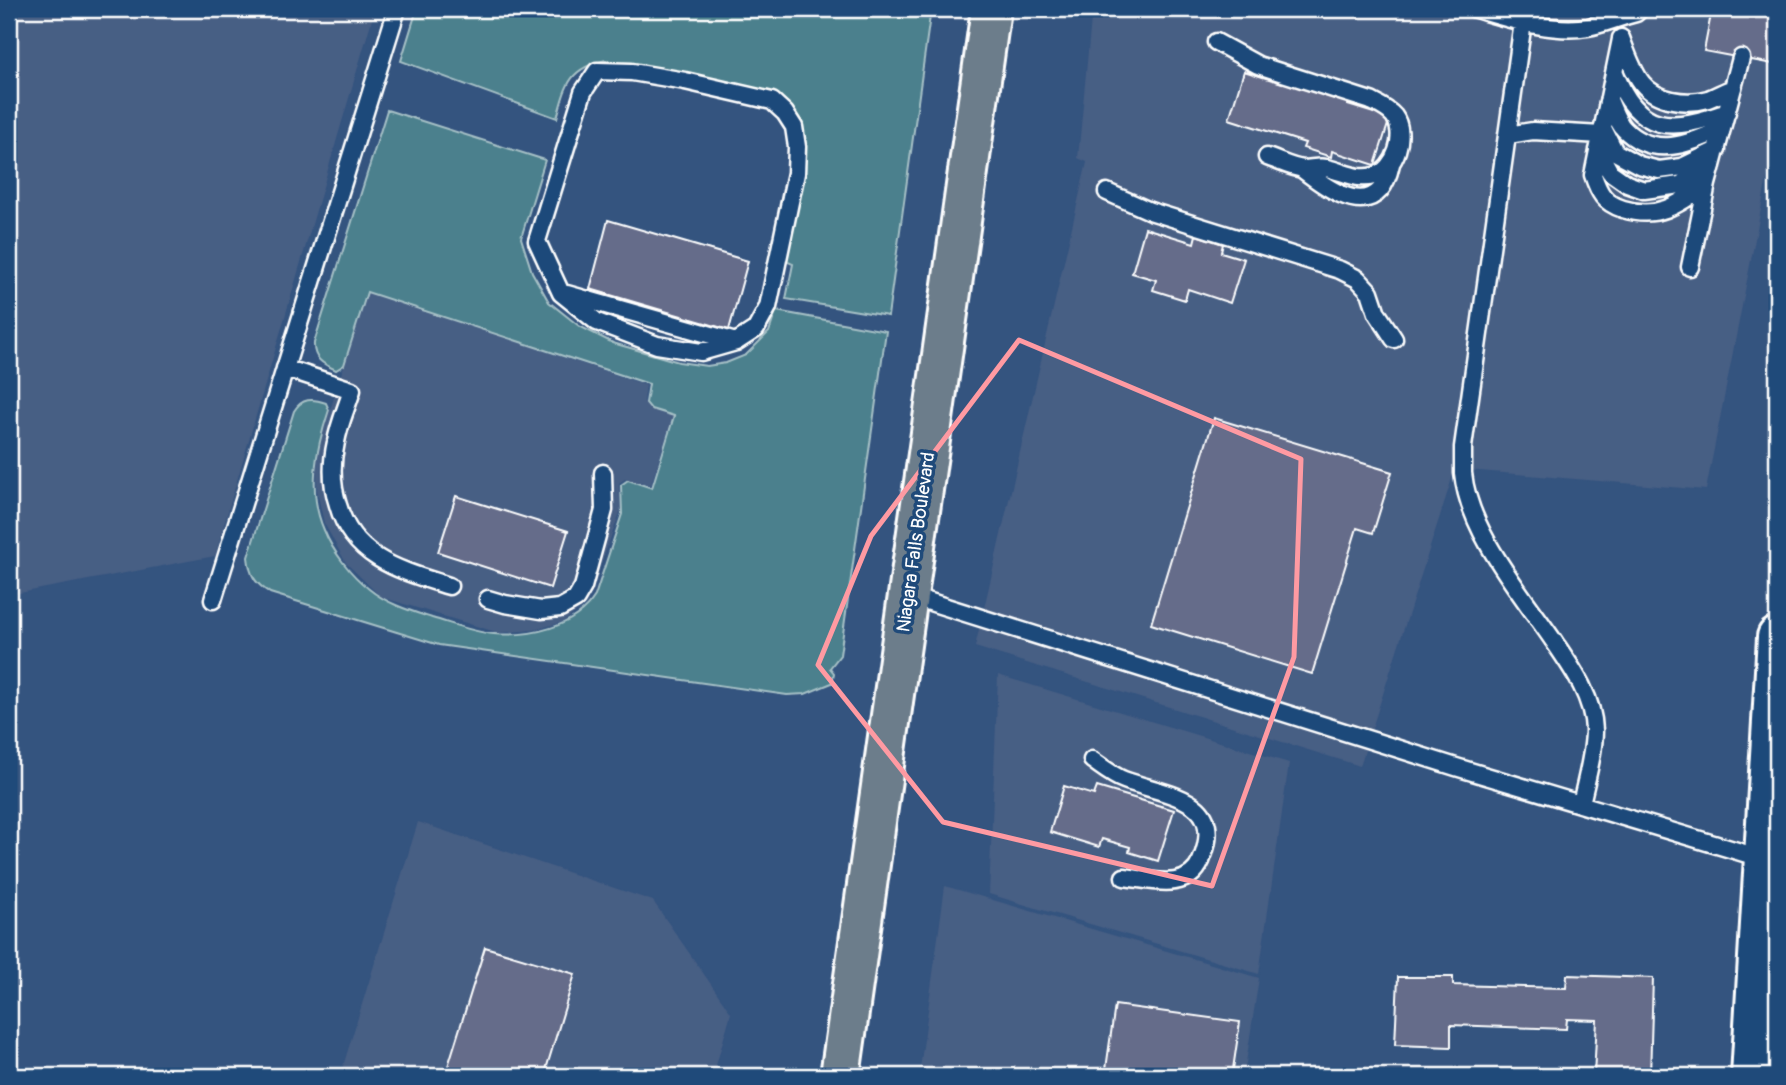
<svg xmlns="http://www.w3.org/2000/svg" width="1786" height="1085" viewBox="0 0 1786 1085" font-family="Pangolin,sans-serif">
<style>
.built{fill:#475e84}
.green{fill:#4c808d;stroke:#a6c0c6;stroke-width:2}
.building{fill:#656c8a;stroke:#fff;stroke-width:2}
.lines{fill:none;stroke-linecap:round;stroke-linejoin:round}
.lane-casing{stroke:#fff;stroke-width:21}
.secondary-casing{stroke:#fff;stroke-width:44}
.primary-casing{stroke:#fff;stroke-width:44}
.lane{stroke:#1f4a7a;stroke-width:16}
.secondary{stroke:#1f4a7a;stroke-width:38}
.primary{stroke:#6c7d8b;stroke-width:38}
.marked{fill:none;stroke:#ff9aa2;stroke-width:5;stroke-linejoin:round}
.labels{text-anchor:middle;dominant-baseline:central;stroke-width:7;stroke-linejoin:round;paint-order:stroke}
.street-label{font-size:19px;fill:#fff;stroke:#1f4a7a}
</style>
<rect width="100%" height="100%" fill="#34547f"/>
<filter id="ink" filterUnits="userSpaceOnUse"><feTurbulence type="fractalNoise" baseFrequency=".0143" numOctaves="2"/><feDisplacementMap in="SourceGraphic" scale="14" xChannelSelector="R" yChannelSelector="G"/><feConvolveMatrix kernelMatrix="1 2 1 2 8 2 1 2 1" color-interpolation-filters="sRGB"/></filter>
<g filter="url(#ink)">
<!-- built -->
<path class="built" d="M 9,9 L 375,9 L 215,556 L 9,595 Z
M 1092,9 L 1777,9 L 1777,127 L 1706,490 L 1455,469 L 1360,766 L 975,647 L 1087,162 L 1078,158 Z
M 367,292 L 646,385 L 644,401 L 649,407 L 673,416 L 651,485 L 625,479 L 619,483 L 621,510 L 586,604 L 563,622 L 534,630 L 499,633 L 381,597 L 346,563 L 324,523 L 317,491 L 316,455 Z
M 998,675 L 1289,763 L 1259,974 L 989,894 Z
M 418,822 L 653,901 L 731,1013 L 713,1076 L 340,1076 Z
M 945,886 L 1259,978 L 1244,1076 L 919,1076 Z"/>
<!-- green -->
<path class="green" d="M 417,9 L 931,9 L 888,316 L 786,299 L 793,264 L 781,259 C 788,226 812,154 801,123 C 796,110 787,102 776,94 L 606,60 C 569,68 566,85 557,118 L 401,61 Z
M 387,110 L 545,160 L 521,238 L 532,272 L 549,302 L 579,326 L 613,343 L 679,362 L 707,366 L 726,363 L 746,355 L 769,332 L 776,311 L 886,331 L 840,655 L 830,668 L 834,673 L 832,683 L 805,694 L 787,695 L 439,645 L 270,593 C 255,583 250,576 248,557 L 294,411 C 302,398 312,398 326,403 L 329,410 C 316,449 307,491 324,530 C 333,552 351,575 369,589 C 387,604 411,611 432,618 C 453,624 473,632 494,634 C 529,637 575,628 595,596 L 622,514 L 621,485 L 628,480 L 652,488 L 674,416 L 651,409 L 646,403 L 649,384 L 367,292 L 344,365 L 336,370 C 323,364 313,359 314,343 Z"/>
<!-- building -->
<path class="building" d="M 1712,9 L 1777,9 L 1777,41 L 1773,64 L 1704,51 Z
M 1244,71 L 1282,83 L 1284,76 L 1350,98 L 1348,105 L 1390,118 L 1375,165 L 1332,151 L 1331,157 L 1303,148 L 1305,143 L 1229,119 Z
M 608,220 L 748,261 L 729,330 L 590,289 Z
M 1145,228 L 1194,243 L 1196,235 L 1223,244 L 1221,252 L 1244,259 L 1230,303 L 1188,289 L 1185,300 L 1153,290 L 1156,280 L 1132,273 Z
M 1214,418 L 1392,472 L 1373,533 L 1357,528 L 1312,674 L 1151,624 Z
M 456,496 L 568,531 L 550,588 L 438,552 Z
M 1064,786 L 1094,795 L 1097,787 L 1174,810 L 1158,861 L 1129,852 L 1130,847 L 1102,839 L 1099,847 L 1050,832 Z
M 485,947 L 575,974 L 544,1076 L 445,1076 Z
M 1567,975 L 1653,978 L 1650,1076 L 1594,1075 L 1597,1020 L 1567,1019 L 1566,1029 L 1451,1025 L 1451,1047 L 1395,1045 L 1398,977 L 1453,977 L 1453,985 L 1566,988 Z
M 1115,1005 L 1240,1022 L 1232,1076 L 1105,1076 Z"/>
<g class="lines">
<defs>
<path id="lane" d="M 1475,9 C 1510,19 1551,33 1588,27 C 1604,24 1620,17 1636,13 L 1640,9
M 1523,22 L 1463,447 C 1463,455 1463,465 1463,473 C 1469,533 1522,594 1555,643 C 1572,668 1593,697 1594,730 C 1594,754 1586,780 1581,804
M 1621,38 C 1627,54 1632,70 1642,83 C 1656,101 1687,105 1708,99 C 1716,96 1725,91 1733,88
M 1621,39 L 1593,175 C 1599,193 1604,203 1623,209 C 1659,220 1679,204 1707,184
M 1216,42 L 1258,65 L 1371,101 C 1379,105 1388,109 1394,116 C 1407,134 1396,170 1374,176 C 1356,181 1343,171 1326,168 C 1319,166 1311,169 1304,169 C 1292,168 1279,161 1267,157
M 597,71 L 632,72 L 685,81 L 772,101 L 785,113 L 794,127 L 797,147 L 796,173 L 768,307 L 756,329 L 736,342 L 701,352 L 657,345 L 597,322 L 561,293 L 537,241 L 583,92 Z
M 1615,73 C 1638,134 1672,132 1727,112
M 1609,100 C 1613,109 1617,122 1624,129 C 1653,159 1690,144 1722,129
M 1603,128 L 1615,152 L 1639,165 L 1659,170 L 1682,167 L 1717,150
M 1508,135 L 1533,131 L 1601,135
M 1598,150 L 1610,172 L 1627,184 L 1644,190 L 1680,185 L 1712,166
M 1302,169 C 1320,183 1359,214 1380,190 C 1386,183 1389,173 1391,164
M 1107,192 L 1150,211 L 1340,270 L 1358,279 L 1370,292 L 1377,313 L 1394,339
M 1690,267 L 1707,184 L 1741,58
M 567,294 L 736,342
M 285,368 L 352,390 C 347,407 339,424 336,442 C 331,464 331,484 338,505 C 353,559 402,571 449,586
M 908,595 L 1456,767 L 1764,859
M 488,599 L 505,604 L 541,610 L 560,608 L 576,599 L 583,587 L 604,510 L 603,473
M 213,600 L 397,9
M 1092,760 C 1102,767 1113,776 1124,780 C 1167,796 1228,797 1201,861 C 1188,892 1151,880 1124,877"/>
<path id="secondary" d="M 1751,1076 L 1777,637"/>
<path id="primary" d="M 840,1076 L 991,9"/>
</defs>
<!-- lane casing -->
<use href="#lane" class="lane-casing"/>
<!-- secondary casing -->
<use href="#secondary" class="secondary-casing"/>
<!-- primary casing -->
<use href="#primary" class="primary-casing"/>
<!-- lane -->
<use href="#lane" class="lane"/>
<!-- secondary -->
<use href="#secondary" class="secondary"/>
<!-- primary -->
<use href="#primary" class="primary"/>
</g>
</g>
<!-- marked area -->
<path class="marked" d="M 1019,340 L 1301,459 L 1294,657 L 1212,886 L 943,822 L 818,665 L 871,536 Z"/>
<g class="labels">
<!-- street labels -->
<g class="street-label">
<text transform="translate(916 542) rotate(-82)">Niagara Falls Boulevard</text>
</g>
</g>
<!-- margin -->
<rect width="1786" height="1085" fill="none" stroke="#1f4a7a" stroke-width="35"/>
<rect x="18" y="18" width="1751" height="1050" fill="none" stroke="#fff" stroke-width="2.5" filter="url(#ink)"/>
</svg>
